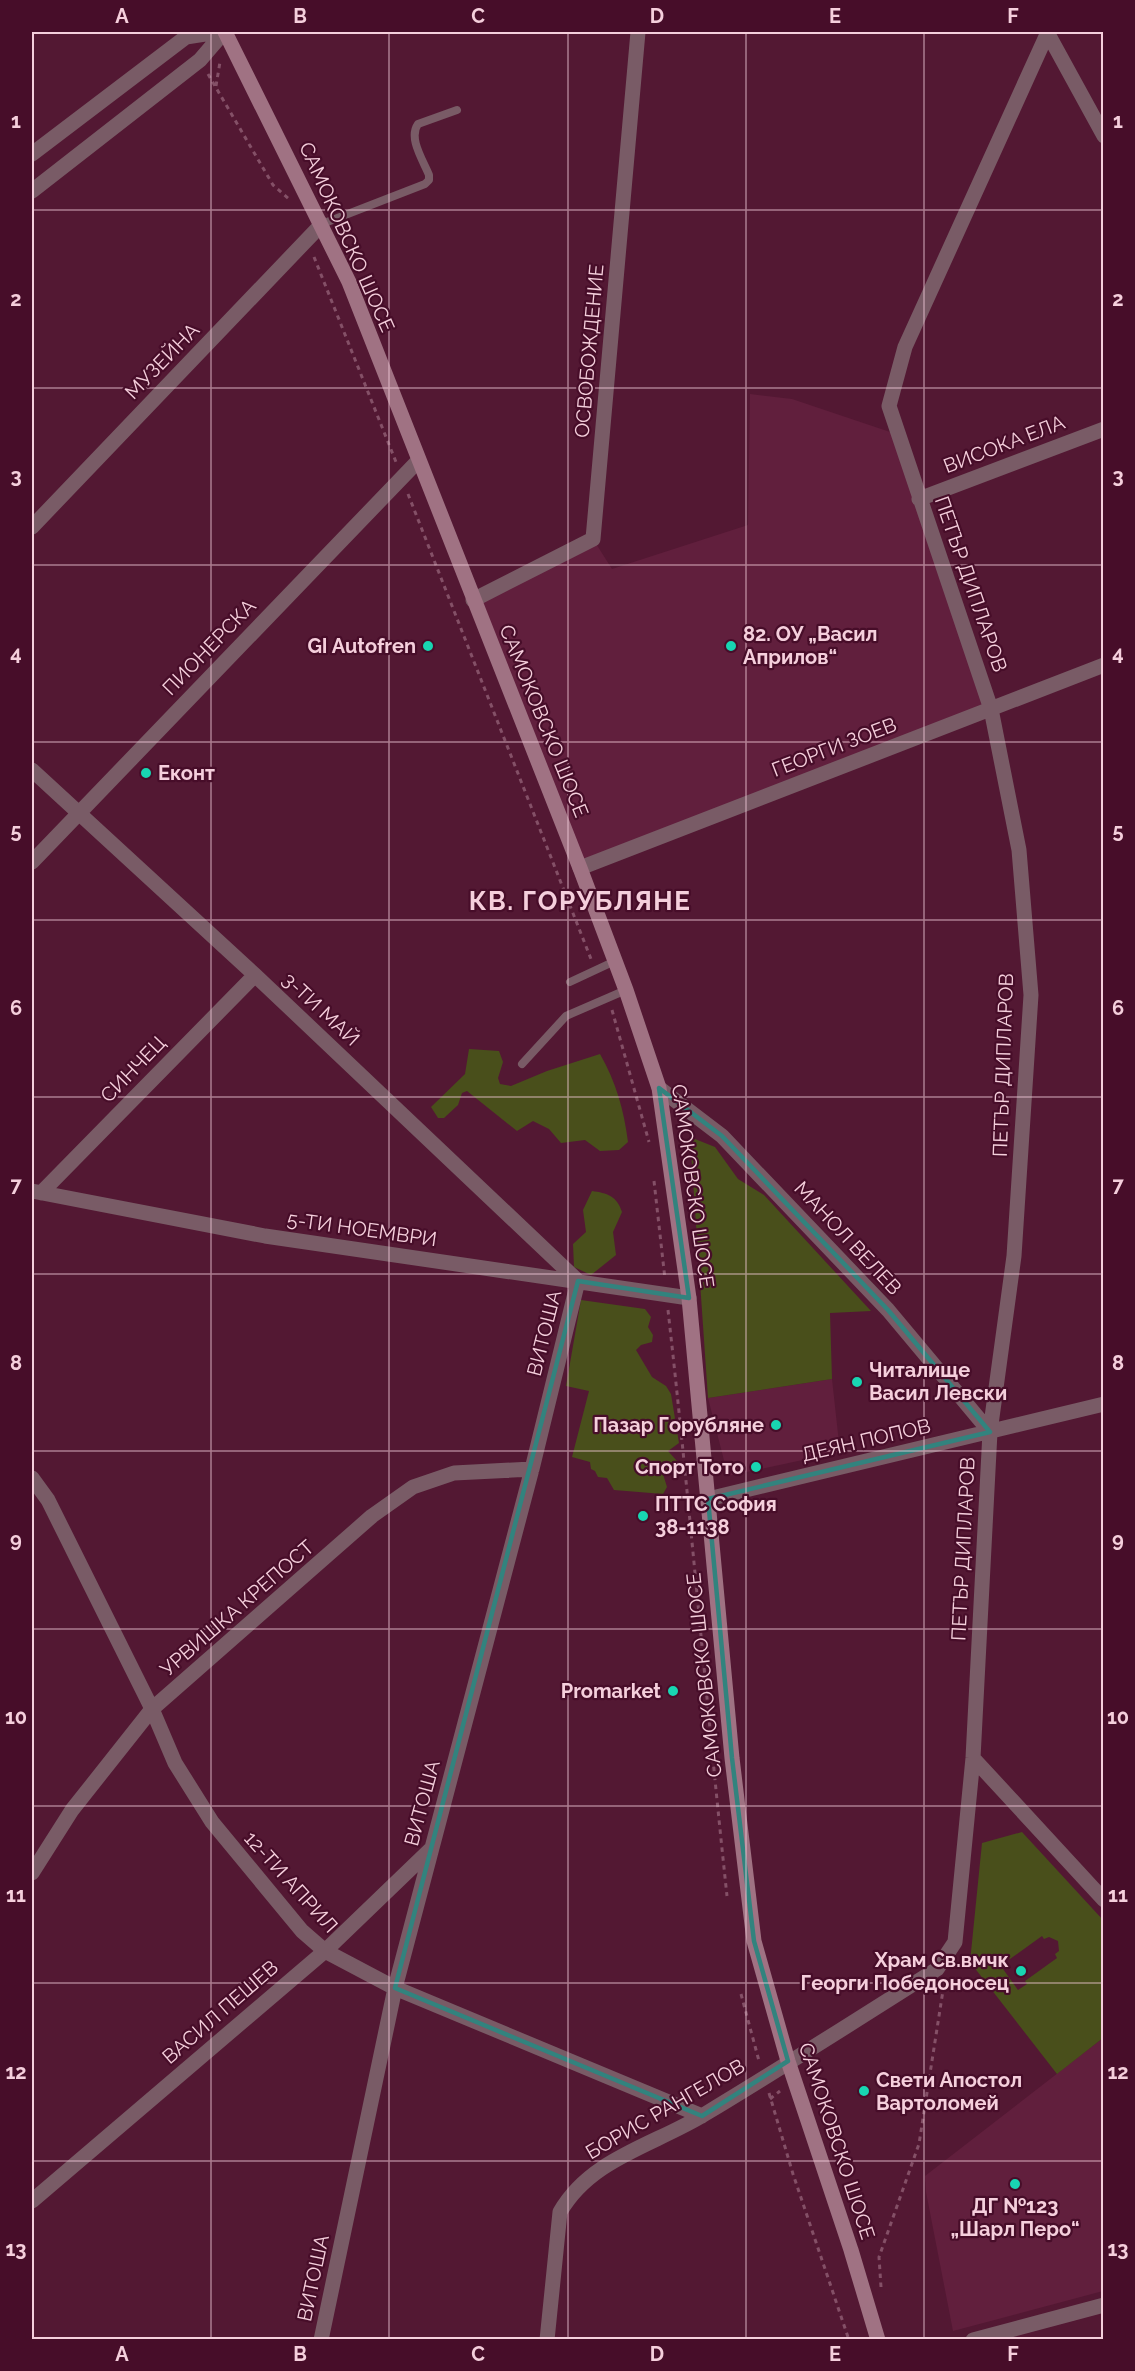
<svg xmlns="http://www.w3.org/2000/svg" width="1135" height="2371" viewBox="0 0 1135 2371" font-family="Raleway,sans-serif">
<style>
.built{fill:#611f3d}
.green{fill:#494f1b;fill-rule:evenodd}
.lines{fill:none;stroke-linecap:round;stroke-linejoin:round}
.path{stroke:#845067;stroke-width:3;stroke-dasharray:4.5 4.5;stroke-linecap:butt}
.service{stroke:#795b66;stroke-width:8}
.minor{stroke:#795b66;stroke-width:15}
.secondary{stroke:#a07283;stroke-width:15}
.marked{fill:none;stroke:#32837e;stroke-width:4.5;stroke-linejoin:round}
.grid{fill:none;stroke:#f5cfdc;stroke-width:1.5;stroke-opacity:0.55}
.poi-dot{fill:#18d5b2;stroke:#470d29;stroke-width:2}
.labels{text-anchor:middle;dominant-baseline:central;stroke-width:4.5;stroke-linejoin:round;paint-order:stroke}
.street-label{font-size:20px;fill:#f5cfdc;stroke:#470d29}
.poi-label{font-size:20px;font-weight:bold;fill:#f5cfdc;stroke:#470d29;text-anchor:start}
.district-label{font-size:26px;font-weight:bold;letter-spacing:1.5px;fill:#f5cfdc;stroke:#470d29}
.neatline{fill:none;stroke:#f5cfdc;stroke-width:2}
.grid-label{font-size:20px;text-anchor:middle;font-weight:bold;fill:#f5cfdc}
</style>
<rect width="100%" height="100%" fill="#531833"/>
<!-- built -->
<path class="built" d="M 750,394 L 792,399 L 899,435 L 991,709 L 580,868 L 473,600 L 593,539 L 612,569 L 748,525 Z
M 832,1379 L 840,1452 L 728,1476 L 708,1398 Z
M 1103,2038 L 1103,2291 L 953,2331 L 926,2192 L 925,2176 Z"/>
<!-- green -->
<path class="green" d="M 469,1049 L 499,1051 L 503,1062 L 498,1078 L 500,1084 L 511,1086 L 547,1071 L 600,1054 C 616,1082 624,1110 628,1142 L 619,1150 L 600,1151 L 585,1140 L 561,1143 L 549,1129 L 533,1121 L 517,1131 L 467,1091 L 462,1093 L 458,1105 L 444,1118 L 438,1118 L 431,1107 L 465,1074 Z
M 690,1137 L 715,1147 L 738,1179 L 764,1195 L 871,1311 L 830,1313 L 832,1379 L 708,1398 Z
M 592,1191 C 607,1193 617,1196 622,1212 L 613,1232 L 616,1255 L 591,1275 L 574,1267 L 573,1244 L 586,1232 L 583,1210 Z
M 581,1300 L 645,1309 L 651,1317 L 648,1327 L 653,1335 L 652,1342 L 641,1345 L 636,1350 L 652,1377 L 666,1386 L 671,1394 L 679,1443 L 668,1451 L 677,1461 L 678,1470 L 663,1474 L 667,1487 L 663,1494 L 614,1490 L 607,1478 L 598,1477 L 595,1471 L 591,1469 L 590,1462 L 572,1457 L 589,1391 L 566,1386 Z
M 1022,1832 L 1103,1920 L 1103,2038 L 1057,2074 L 970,1962 L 982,1843 ZM 1042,1936 L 1044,1939 L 1049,1937 L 1058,1941 L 1059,1951 L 1055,1954 L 1057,1958 L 1025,1981 L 1027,1984 L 1018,1990 L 998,1962 L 1007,1956 L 1010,1959 Z"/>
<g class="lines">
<!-- path -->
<path class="path" d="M 208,74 L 273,185 L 289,199
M 216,86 L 220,62
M 314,257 L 396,462
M 408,494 L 591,959
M 612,1010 L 649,1142
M 654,1181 L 665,1279
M 668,1310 C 690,1505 706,1701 727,1896
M 741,1994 L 759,2061
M 769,2093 L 793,2174 L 849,2340
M 770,2099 L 780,2091
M 881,2287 L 879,2257 L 919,2144 L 944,1984"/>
<!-- service -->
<path class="service" d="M 322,224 L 425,184 L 429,180 L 429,175 C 423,160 408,138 418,124 L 457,110
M 570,982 L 615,961
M 522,1064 L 566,1016 L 626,990"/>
<!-- minor -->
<path class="minor" d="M 1047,32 L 1104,136
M 32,154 L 186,37 L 218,32
M 32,191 L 200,60 L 224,32
M 919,499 L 1104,429
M 32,527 L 322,224
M 473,600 L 593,539 L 638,32
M 32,770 L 255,975 L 578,1281 L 532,1469 L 395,1988 L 321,2340
M 32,862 L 418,461
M 580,868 L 1104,665
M 659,1088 L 722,1136 L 888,1310 L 990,1432
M 32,1191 L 265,1236 L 689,1298
M 41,1193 L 255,975
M 32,1478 L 48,1500 L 152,1709 L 175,1763 L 212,1822 L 302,1931 L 325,1951 L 395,1988 L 702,2116
M 708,1499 L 1104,1404
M 973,1758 L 1104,1900
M 32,1873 L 72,1810 L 152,1709 L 372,1516 L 413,1487 L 454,1473 L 532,1469
M 32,2201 L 325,1951 L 431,1849
M 547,2340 L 560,2212 C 591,2158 655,2145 705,2114 C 783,2067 860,2018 937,1969 L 955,1942 L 973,1758 L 990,1432 L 1014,1256 L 1031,995 L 1019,850 L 991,709 L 889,406 L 905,347 L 1048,32
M 973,2340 L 1104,2305"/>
<!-- secondary -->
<path class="secondary" d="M 225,32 L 349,282 L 580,868 L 626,990 L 659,1088 L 689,1298 L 732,1758 L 754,1941 L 788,2061 L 851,2250 L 878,2340"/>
</g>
<!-- marked area -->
<path class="marked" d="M 659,1088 L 722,1136 L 888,1310 L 990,1432 L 708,1499 L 732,1758 L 754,1941 L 788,2061 L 702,2116 L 395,1988 L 578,1281 L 689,1298 Z"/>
<!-- grid -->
<path class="grid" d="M 211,32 L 211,2340M 389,32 L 389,2340M 568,32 L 568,2340M 746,32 L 746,2340M 924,32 L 924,2340M 32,210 L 1104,210M 32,388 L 1104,388M 32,565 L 1104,565M 32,742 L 1104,742M 32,920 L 1104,920M 32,1097 L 1104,1097M 32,1274 L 1104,1274M 32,1451 L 1104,1451M 32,1629 L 1104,1629M 32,1806 L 1104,1806M 32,1983 L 1104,1983M 32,2161 L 1104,2161"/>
<!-- markers -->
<g class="poi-dot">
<circle cx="428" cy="646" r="6"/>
<circle cx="731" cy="646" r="6"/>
<circle cx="146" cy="773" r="6"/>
<circle cx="857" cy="1382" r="6"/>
<circle cx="776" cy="1425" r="6"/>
<circle cx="756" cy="1467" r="6"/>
<circle cx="643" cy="1516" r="6"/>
<circle cx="673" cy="1691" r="6"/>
<circle cx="1021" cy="1971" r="6"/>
<circle cx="864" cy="2091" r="6"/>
<circle cx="1015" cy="2184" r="6"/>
</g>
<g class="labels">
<!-- street labels -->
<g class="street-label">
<text transform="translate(347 237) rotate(66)">САМОКОВСКО ШОСЕ</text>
<text transform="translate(589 351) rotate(-85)">ОСВОБОЖДЕНИЕ</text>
<text transform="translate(162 361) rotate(-46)">МУЗЕЙНА</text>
<text transform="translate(1004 444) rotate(-21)">ВИСОКА ЕЛА</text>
<text transform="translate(971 584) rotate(71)">ПЕТЪР ДИПЛАРОВ</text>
<text transform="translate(209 647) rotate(-46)">ПИОНЕРСКА</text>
<text transform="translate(544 721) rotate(68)">САМОКОВСКО ШОСЕ</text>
<text transform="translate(834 747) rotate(-21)">ГЕОРГИ ЗОЕВ</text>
<text transform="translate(321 1009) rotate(43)">3-ТИ МАЙ</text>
<text transform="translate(1003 1065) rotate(-88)">ПЕТЪР ДИПЛАРОВ</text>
<text transform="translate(133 1069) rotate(-46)">СИНЧЕЦ</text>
<text transform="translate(693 1186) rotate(82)">САМОКОВСКО ШОСЕ</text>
<text transform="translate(362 1229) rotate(8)">5-ТИ НОЕМВРИ</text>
<text transform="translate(848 1238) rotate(47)">МАНОЛ ВЕЛЕВ</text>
<text transform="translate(544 1333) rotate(-76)">ВИТОША</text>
<text transform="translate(866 1440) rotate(-13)">ДЕЯН ПОПОВ</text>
<text transform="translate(963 1549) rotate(-87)">ПЕТЪР ДИПЛАРОВ</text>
<text transform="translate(237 1608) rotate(-41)">УРВИШКА КРЕПОСТ</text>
<text transform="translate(704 1675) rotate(-96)">САМОКОВСКО ШОСЕ</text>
<text transform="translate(422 1803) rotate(-75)">ВИТОША</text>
<text transform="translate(291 1882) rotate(48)">12-ТИ АПРИЛ</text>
<text transform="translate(220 2012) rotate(-41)">ВАСИЛ ПЕШЕВ</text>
<text transform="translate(665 2109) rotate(-30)">БОРИС РАНГЕЛОВ</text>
<text transform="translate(837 2141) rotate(72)">САМОКОВСКО ШОСЕ</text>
<text transform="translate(313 2278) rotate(-78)">ВИТОША</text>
</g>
<!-- poi labels -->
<g class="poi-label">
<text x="743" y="634">82. ОУ „Васил<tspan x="743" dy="23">Априлов“</tspan></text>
<text x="416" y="646" text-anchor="end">GI Autofren</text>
<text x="158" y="773">Еконт</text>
<text x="869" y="1370">Читалище<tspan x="869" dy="23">Васил Левски</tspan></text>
<text x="764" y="1425" text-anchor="end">Пазар Горубляне</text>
<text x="744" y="1467" text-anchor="end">Спорт Тото</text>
<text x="655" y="1504">ПТТС София<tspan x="655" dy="23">38-1138</tspan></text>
<text x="661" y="1691" text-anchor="end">Promarket</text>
<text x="1009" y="1960" text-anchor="end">Храм Св.вмчк<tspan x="1009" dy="23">Георги Победоносец</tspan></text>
<text x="876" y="2080">Свети Апостол<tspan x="876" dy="23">Вартоломей</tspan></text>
<text x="1015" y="2206" text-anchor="middle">ДГ №123<tspan x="1015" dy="23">„Шарл Перо“</tspan></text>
</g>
<!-- district labels -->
<g class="district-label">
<text x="580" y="901">КВ. ГОРУБЛЯНЕ</text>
</g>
</g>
<!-- border -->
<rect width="1135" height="2371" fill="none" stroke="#470d29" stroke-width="66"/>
<rect x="33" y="33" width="1069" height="2305" class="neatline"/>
<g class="grid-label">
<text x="122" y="23">A</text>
<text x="300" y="23">B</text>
<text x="478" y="23">C</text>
<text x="657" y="23">D</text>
<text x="835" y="23">E</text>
<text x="1013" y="23">F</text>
<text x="16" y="128">1</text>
<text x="1118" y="128">1</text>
<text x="16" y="306">2</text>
<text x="1118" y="306">2</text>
<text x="16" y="483">3</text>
<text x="1118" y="483">3</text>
<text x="16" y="660">4</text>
<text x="1118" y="660">4</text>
<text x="16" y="838">5</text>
<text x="1118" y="838">5</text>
<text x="16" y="1015">6</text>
<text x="1118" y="1015">6</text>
<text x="16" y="1192">7</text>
<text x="1118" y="1192">7</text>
<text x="16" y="1370">8</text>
<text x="1118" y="1370">8</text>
<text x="16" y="1547">9</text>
<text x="1118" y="1547">9</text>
<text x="16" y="1724">10</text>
<text x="1118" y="1724">10</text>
<text x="16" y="1902">11</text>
<text x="1118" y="1902">11</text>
<text x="16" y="2079">12</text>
<text x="1118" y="2079">12</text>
<text x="16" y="2256">13</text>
<text x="1118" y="2256">13</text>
<text x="122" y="2361">A</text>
<text x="300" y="2361">B</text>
<text x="478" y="2361">C</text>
<text x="657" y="2361">D</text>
<text x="835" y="2361">E</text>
<text x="1013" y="2361">F</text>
</g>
</svg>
